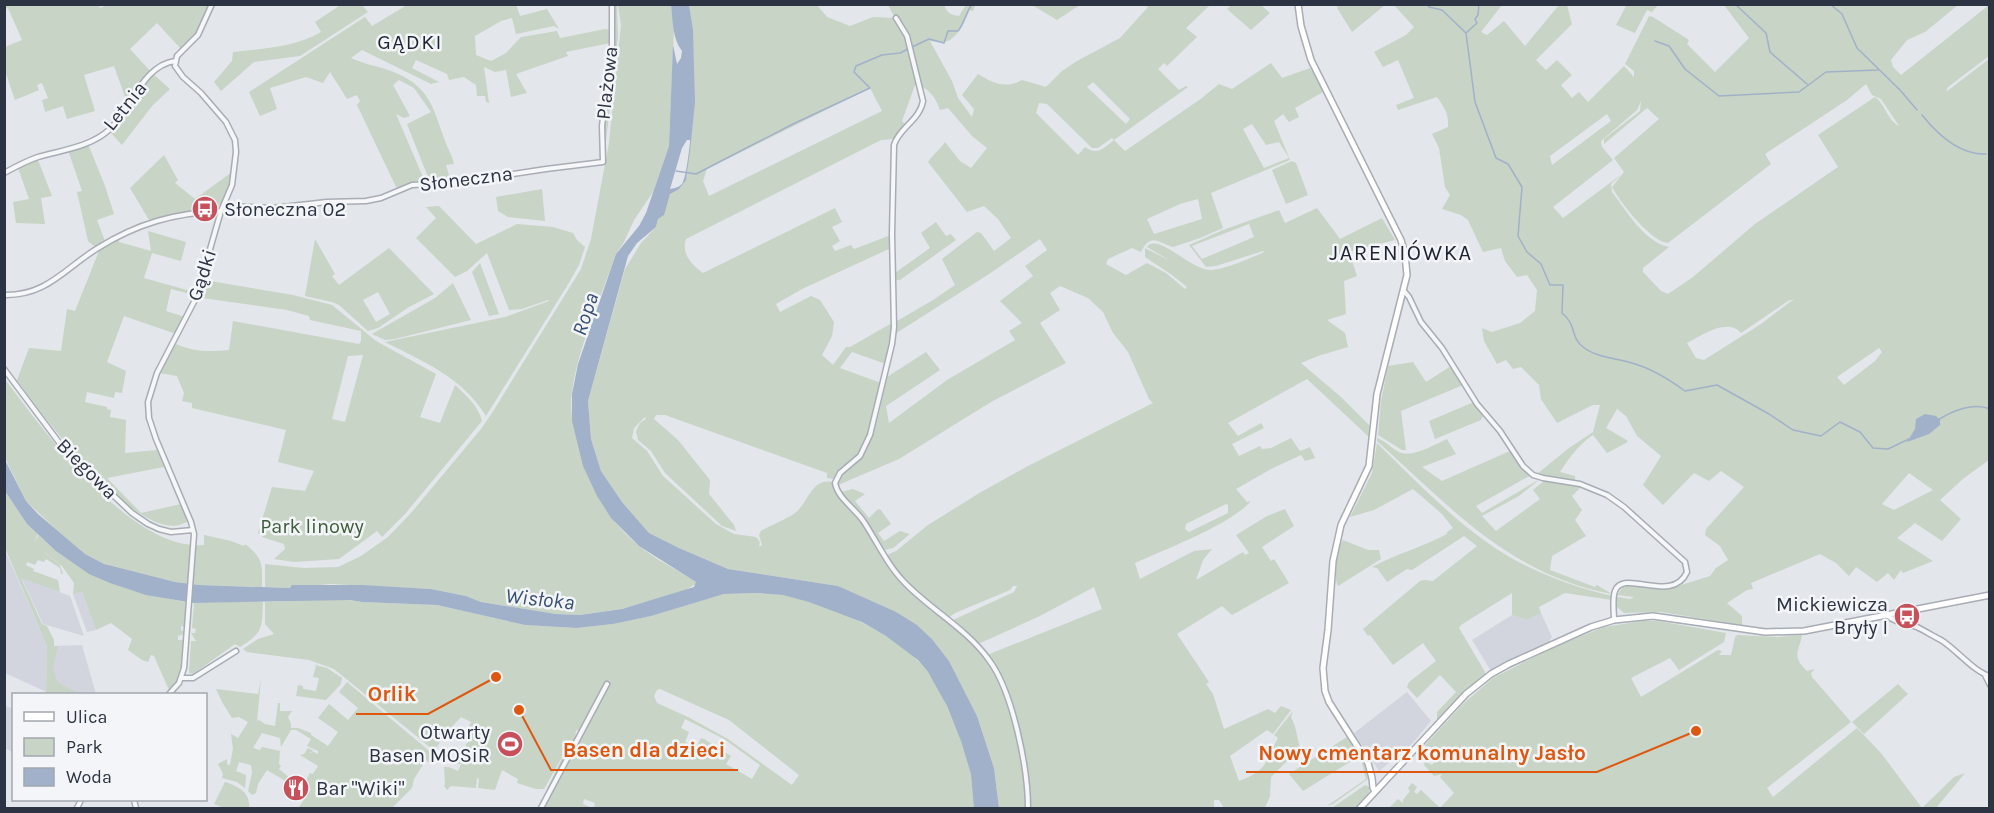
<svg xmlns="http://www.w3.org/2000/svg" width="1994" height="813" viewBox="0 0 1994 813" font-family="Karla,sans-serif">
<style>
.built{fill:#d2d5dd}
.green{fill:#c8d4c5;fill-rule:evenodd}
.water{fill:#a1b1c9;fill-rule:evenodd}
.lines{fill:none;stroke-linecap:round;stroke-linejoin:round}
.stream{stroke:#a1b1c9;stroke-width:1.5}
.street-casing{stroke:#a8adb5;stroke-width:7}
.secondary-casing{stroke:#a8adb5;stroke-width:8}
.street{stroke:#f6f7f9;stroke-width:4}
.secondary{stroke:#fff;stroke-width:5}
.labels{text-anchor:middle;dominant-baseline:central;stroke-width:5;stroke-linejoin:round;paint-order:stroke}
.street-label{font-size:20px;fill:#2c3342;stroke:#f3f5f8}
.poi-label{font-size:20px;fill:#2c3342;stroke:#f3f5f8;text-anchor:start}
.park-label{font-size:20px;fill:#3e5d3a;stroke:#f3f5f8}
.neighbourhood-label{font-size:21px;letter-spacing:1.5px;fill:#1e2433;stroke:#f3f5f8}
.water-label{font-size:21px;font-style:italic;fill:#384f74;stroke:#f3f5f8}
.quarter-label{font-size:22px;letter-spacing:1.5px;fill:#1e2433;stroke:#f3f5f8}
.leader{fill:none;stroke:#df570f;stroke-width:2}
.callout-dot{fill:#df570f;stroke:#f3f5f8;stroke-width:2}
.callout-label{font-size:21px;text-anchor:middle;font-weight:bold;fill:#df570f;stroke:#f3f5f8;stroke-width:5;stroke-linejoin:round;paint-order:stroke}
</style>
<rect width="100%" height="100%" fill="#e3e6eb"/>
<!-- built -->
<path class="built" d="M 4,548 L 47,646 L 46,691 L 54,646 L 82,645 L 96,694 L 51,694 L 5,673 Z
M 21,577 L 70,596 L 84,636 L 43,624 Z
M 82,592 L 96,630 L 87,632 L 73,594 Z
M 1541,613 L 1552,637 L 1548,643 L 1526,652 L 1491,671 L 1472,640 L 1512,615 L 1527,620 Z
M 1407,692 L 1431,721 L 1412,744 L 1379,771 L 1354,733 Z
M 4,705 L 13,709 L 14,748 L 12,752 L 5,748 Z"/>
<!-- green -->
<path class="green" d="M 98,4 L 100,8 L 110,4 L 210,5 L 199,30 L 181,49 L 157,23 L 130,49 L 151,72 L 139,85 L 128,105 L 114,66 L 84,75 L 95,111 L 67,119 L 63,106 L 45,112 L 42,100 L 48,98 L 42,83 L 37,85 L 39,90 L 15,100 L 5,71 L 5,47 L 22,40 L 8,8 L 5,9 L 4,5 Z
M 342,4 L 362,5 L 368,12 L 300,56 L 254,62 L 221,91 L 214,82 L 232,61 L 233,52 C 264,48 294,48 321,32 L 315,22 Z
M 1232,4 L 1261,5 L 1270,13 L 1251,30 L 1227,9 Z
M 1627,4 L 1658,4 L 1658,5 L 1652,12 L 1647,10 L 1635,33 L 1616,25 Z
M 407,5 L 516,5 L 520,16 L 547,9 L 559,29 L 554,26 L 516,34 L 512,18 L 501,21 L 475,36 L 476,55 L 491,61 L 506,53 L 521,37 L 557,31 L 560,38 L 605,29 L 611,30 L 610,43 L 566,52 L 568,56 L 516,74 L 527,93 L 511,97 L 506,70 L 495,72 L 484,67 L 489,103 L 486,102 L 485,96 L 477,96 L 476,85 L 464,77 L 449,80 L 447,74 L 416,60 L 412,68 L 439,82 L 431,84 L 362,50 L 351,58 C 363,64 378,66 391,71 C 428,85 432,104 444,138 C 447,148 452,154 454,164 L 446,165 L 451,182 L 430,182 L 407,124 L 431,112 L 414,88 L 399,80 L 393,85 L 410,116 L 404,118 L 396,114 L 425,182 L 397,189 L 357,105 L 360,101 L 357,95 L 347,99 L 330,72 L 323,83 L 306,77 L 270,88 L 277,109 L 260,116 L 249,92 L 365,17 L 372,26 Z
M 613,5 L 617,5 L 618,37 L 604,158 C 604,145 603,133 604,120 C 607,82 618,43 613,5 Z
M 618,5 L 671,5 L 674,28 L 669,146 L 653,192 L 634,220 L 624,242 L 616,254 C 601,297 578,347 572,392 C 569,411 574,429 579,446 C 588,485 607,520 639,546 C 656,560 678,570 696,582 L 696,584 L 682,592 L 621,609 L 580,615 L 556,614 L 481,602 L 466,596 L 431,589 L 330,584 L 291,588 L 265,587 L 265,564 L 304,568 L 338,567 L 361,556 L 388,537 L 411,513 L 481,429 L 492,413 L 581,269 L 591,239 L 609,143 L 621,25 Z
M 689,5 L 817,5 L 827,17 L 850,26 L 873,17 L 895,18 L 888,5 L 944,5 C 947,13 951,15 959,16 L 966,5 L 975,5 L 973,11 L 969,10 C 964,21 959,38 945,42 C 941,43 934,41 930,41 L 952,81 L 958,98 L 972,117 L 974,109 L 962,95 L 978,74 C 993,83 1005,89 1022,80 L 1046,87 L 1062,71 L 1077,61 L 1120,38 L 1148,7 L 1145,5 L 1210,5 L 1186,28 L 1197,37 L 1167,66 L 1164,63 L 1158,69 L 1179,90 L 1186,86 L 1188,87 L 1114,140 L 1125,151 L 1202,98 L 1219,84 L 1232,89 L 1271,63 L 1282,78 L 1310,68 L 1315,75 L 1323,92 L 1295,108 L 1299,117 L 1289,122 L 1283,114 L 1274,121 L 1290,160 L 1211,193 L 1223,228 L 1200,238 L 1173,247 C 1158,243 1151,232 1141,252 L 1132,248 L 1108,259 L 1106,264 L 1126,275 L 1147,263 L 1166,273 L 1185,289 L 1187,287 L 1172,275 L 1145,257 L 1145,248 L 1172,262 L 1147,247 L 1150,244 C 1165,239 1190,269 1210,270 C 1224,270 1251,258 1264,252 L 1263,251 L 1216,266 L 1206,267 L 1189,245 L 1223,230 L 1279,210 L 1285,223 L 1317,208 L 1340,239 L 1382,218 L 1395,240 L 1349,252 L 1357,276 L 1344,281 L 1346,314 L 1327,320 L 1345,333 L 1348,347 L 1318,356 L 1301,363 L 1341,397 L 1371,427 L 1370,438 L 1307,379 L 1228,423 L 1238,436 L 1261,423 L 1264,428 L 1232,444 L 1239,456 L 1260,446 L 1262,449 L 1271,448 L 1291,438 L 1300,451 L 1310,447 L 1315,458 L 1305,461 L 1301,455 L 1271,469 L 1236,489 L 1247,502 L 1251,501 C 1230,525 1166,549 1135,563 L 1140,579 L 1194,551 L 1212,549 L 1203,560 L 1196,580 L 1243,552 L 1245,555 L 1249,553 L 1236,535 L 1267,516 L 1285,509 L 1294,526 L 1262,547 L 1271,561 L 1274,559 L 1289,583 L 1232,615 L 1222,606 L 1177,634 L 1209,682 L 1206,684 L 1213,694 L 1224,729 L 1268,709 L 1275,713 L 1281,706 L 1291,710 L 1273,734 L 1267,730 L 1230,756 L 1239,781 C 1268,770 1264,764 1278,738 L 1274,735 L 1293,711 L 1291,717 C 1298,731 1296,737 1301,750 L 1294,754 L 1271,777 L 1270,796 L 1265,808 L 1224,808 L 1219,800 L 1214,800 L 1214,808 L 1030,808 C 1031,765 1012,691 987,655 L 1102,609 L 1094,587 L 1040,616 L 978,644 L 951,621 L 1014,592 L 1017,586 L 1013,586 L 1010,590 L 955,613 L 948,618 C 923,596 905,583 887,555 L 896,551 L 928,525 L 981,492 L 1028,466 L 1153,403 L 1149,399 L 1128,352 L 1113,333 L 1103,312 L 1088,298 L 1060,286 L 1050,293 L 1060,310 L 1040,323 L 1066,363 L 991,402 L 899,459 L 838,485 L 839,477 C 846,471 855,466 860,458 C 877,436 881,403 887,377 L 926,352 L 940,370 L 886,406 L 889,423 L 947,380 L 1015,340 L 1009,331 L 1022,323 L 1000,301 L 1033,276 L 1025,266 L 1047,250 L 1040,239 L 989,274 L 895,334 L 897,321 L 933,300 L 955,285 L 942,259 L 977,232 L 981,233 L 994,251 L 1011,238 L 998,219 L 984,206 L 967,212 L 928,162 C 933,154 940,150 945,142 L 960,161 L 971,168 L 987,148 L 972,136 L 948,108 L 940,110 C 936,98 928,86 915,85 L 902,121 L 907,126 L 893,139 L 881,140 L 686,239 C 681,254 692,265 703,273 L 835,208 L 842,222 L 832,227 L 840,241 L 832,246 L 835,251 L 851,245 L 854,249 L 891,235 L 891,248 L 802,289 L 776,304 L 780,312 L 811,296 L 820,300 L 834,322 L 832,336 L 822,355 L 833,365 L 846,347 L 850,347 L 892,323 L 892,337 L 886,364 L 852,352 L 840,368 L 881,383 C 876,403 872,436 860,452 C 853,463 838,467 833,479 L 827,478 L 827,473 L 665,415 L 656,415 L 654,419 L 678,440 L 710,480 L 709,494 L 734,525 L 736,531 L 722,526 L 665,473 L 651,451 L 638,440 L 636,431 L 640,423 L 646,419 L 645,417 L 634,428 L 632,438 L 647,451 L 663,476 L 716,524 L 734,534 L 756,537 L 760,542 L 759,547 L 762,545 L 759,535 L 761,531 C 771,525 787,519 795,513 C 808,504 811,478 832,482 C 837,497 848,504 857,516 C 874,538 886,565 905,586 C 932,609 966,631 987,659 C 995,669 999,681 1003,692 C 1018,730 1024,768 1027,808 L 999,808 L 994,768 L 977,716 L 949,661 L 932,639 L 917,625 L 838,586 L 728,569 L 679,548 L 649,533 L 622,502 L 601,471 L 591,439 L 588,401 L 625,269 L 641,243 L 656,227 L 658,219 L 663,215 L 670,194 C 678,189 685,184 687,174 C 688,170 687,165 688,160 C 696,110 696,56 689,5 ZM 1093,82 L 1130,119 L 1126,124 L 1087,87 ZM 870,88 L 882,111 L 709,196 L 703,181 L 707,169 ZM 1039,103 L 1047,104 L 1092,148 L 1098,148 L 1112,138 L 1114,140 C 1104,148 1097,156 1085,147 L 1078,155 L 1036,113 ZM 1252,124 L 1266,145 L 1279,142 L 1289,158 L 1264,168 L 1243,129 ZM 1198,199 L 1202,219 L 1154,234 L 1147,219 L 1180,204 ZM 1249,224 L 1254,237 L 1202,259 L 1192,246 ZM 1226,504 L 1228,505 L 1228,513 L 1189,532 L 1185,529 L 1186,524 Z
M 1032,5 L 1032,4 L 1080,5 L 1057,20 Z
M 1338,5 L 1338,4 L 1385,5 L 1352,32 L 1337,8 Z
M 1394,5 L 1502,5 L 1481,32 L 1487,35 L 1504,21 L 1525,46 L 1559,5 L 1567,5 L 1572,24 L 1536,60 L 1546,70 L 1557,60 L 1572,75 L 1561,85 L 1572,98 L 1579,92 L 1588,102 L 1624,66 L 1634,77 L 1634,71 L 1625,64 L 1649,16 L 1653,17 L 1689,40 L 1687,44 L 1715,72 L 1749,38 L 1724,5 L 1958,5 L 1925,32 L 1907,40 L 1891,60 L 1893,67 L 1901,75 L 1989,5 L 1989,56 L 1948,87 L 1946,92 L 1989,59 L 1989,460 L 1964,478 L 1940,500 L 1961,519 L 1942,541 L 1915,523 L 1897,538 L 1933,561 L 1903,573 L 1901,570 L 1894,580 L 1888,573 L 1877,582 L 1856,567 L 1849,576 L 1836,563 L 1820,554 L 1751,583 L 1753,589 L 1747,590 L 1727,603 L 1742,616 L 1742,625 L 1661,612 L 1624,613 L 1616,606 L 1617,597 L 1630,599 L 1634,597 L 1617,595 L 1624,586 L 1636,585 L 1656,590 L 1675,587 L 1710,576 L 1716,568 L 1728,560 L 1720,546 L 1705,535 L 1706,529 L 1744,487 L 1721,471 L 1709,481 L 1694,473 L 1663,505 L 1643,485 L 1661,456 L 1637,436 L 1626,416 L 1617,409 L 1606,428 L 1628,441 L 1626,443 L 1607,453 L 1593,435 C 1578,445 1570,457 1560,472 L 1575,476 L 1575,482 L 1537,474 L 1569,448 L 1593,432 L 1600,405 L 1593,405 L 1557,423 L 1541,399 L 1539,385 L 1521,367 L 1513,369 L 1506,360 L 1497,364 L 1484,341 L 1482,328 L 1492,332 L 1520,323 L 1535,311 L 1537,290 L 1527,275 L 1517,277 L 1505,261 L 1501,248 L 1483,252 L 1468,220 L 1461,215 L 1442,209 L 1450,195 L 1445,187 L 1439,148 L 1432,134 L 1448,127 C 1449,114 1444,107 1437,97 L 1398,110 L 1396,105 L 1414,98 L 1398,60 L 1383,67 L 1374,52 L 1406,35 L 1414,27 ZM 1866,84 L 1872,95 L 1881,99 L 1899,126 C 1888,121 1885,104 1875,97 L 1818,135 L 1838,167 L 1755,224 L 1693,277 L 1668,294 L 1661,291 L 1643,272 L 1643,268 L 1669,247 C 1644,242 1626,210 1612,192 L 1611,184 L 1622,174 L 1563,218 L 1553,207 L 1613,160 L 1602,147 L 1601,141 L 1637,110 L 1641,101 L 1640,111 L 1604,139 L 1604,144 L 1647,108 L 1659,119 L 1614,158 L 1624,172 L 1612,187 C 1620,202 1651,242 1668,243 L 1771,164 L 1765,154 L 1847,100 ZM 1607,114 L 1611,121 L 1552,165 L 1550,156 ZM 1794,299 L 1761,324 L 1704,360 L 1696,358 L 1687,343 C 1701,336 1727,317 1741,333 L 1788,301 ZM 1879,348 L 1882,352 L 1875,361 L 1844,385 L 1837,377 ZM 1909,473 L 1933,490 L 1894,510 L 1882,504 Z
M 153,74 L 170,89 L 152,106 L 122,145 L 110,132 L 129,109 Z
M 88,144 L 105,186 L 114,214 L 97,220 L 105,241 L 95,247 L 88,241 L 77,192 L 82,191 L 68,150 Z
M 164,155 L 178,180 L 175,183 L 195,199 L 232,172 C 229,182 228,198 220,204 C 218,207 159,218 149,220 L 130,188 Z
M 38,160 L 52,196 L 41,198 L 45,224 L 16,223 L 13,202 L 29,199 L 18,168 Z
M 1292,161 L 1296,163 L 1308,195 L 1286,204 L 1272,170 Z
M 542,189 L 545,221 L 508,217 L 498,211 L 496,197 Z
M 439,206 L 476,244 L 517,224 L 553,227 L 573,233 L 577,240 L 585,247 L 579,265 L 567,286 L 486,416 C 462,377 424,362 385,342 L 505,317 L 549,301 L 548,300 L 522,309 L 509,310 L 487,253 L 467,271 L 455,277 L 416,238 L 436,218 L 426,207 Z
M 936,222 L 946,236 L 951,234 L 956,240 L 900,280 L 895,280 L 895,273 L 930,248 L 921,233 Z
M 148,231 L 186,242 L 181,261 L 152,253 L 144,278 L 194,292 L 194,295 L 171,289 L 166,311 L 185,317 L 176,334 L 124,316 L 107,362 L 126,371 L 122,393 L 115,392 L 114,398 L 87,392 L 85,402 L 107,407 L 107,409 L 111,410 L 110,417 L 126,420 L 125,453 L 157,450 L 164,467 L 107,478 L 141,513 L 181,504 L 188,521 C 143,553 40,412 17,380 L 29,348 L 61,351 L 67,309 L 75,311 L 99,251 L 119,237 L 119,242 L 151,251 Z
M 315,239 L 335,274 L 332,276 L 339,285 L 389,248 L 434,294 L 409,307 L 378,328 L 368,331 L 339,305 L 332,302 L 305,296 ZM 378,292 L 390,314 L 376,322 L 363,300 Z
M 480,263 L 499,314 L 489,316 L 472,272 Z
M 204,280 L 293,295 L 332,305 L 376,341 L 436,374 L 420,417 L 440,423 L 455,385 C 466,395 479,407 482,421 L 405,514 L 382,537 L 377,531 L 339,559 L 294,562 L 274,559 L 285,549 L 284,544 L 262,537 L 263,535 L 258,533 L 272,487 L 305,491 L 314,471 L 278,462 L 286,430 L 192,408 L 192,403 L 182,401 L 184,393 L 177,376 L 159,373 L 176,344 C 193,352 211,352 229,350 L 233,321 L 359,344 L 361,341 L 361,331 L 310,320 L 309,316 L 287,310 L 202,298 L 200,295 ZM 363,355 L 345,422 L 332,419 L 348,356 Z
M 453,283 L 471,320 L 395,339 L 385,340 L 372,334 L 435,298 Z
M 1413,362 L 1426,382 L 1451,366 L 1463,385 L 1401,411 L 1406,450 L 1402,450 L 1378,435 L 1381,401 L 1388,366 Z
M 4,378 C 43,430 131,552 204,545 L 204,535 L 231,541 L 244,546 L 245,544 C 264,559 262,564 262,587 L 199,585 L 175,582 L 123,570 L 104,564 L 85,554 L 60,533 L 26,501 L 5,458 Z
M 1474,402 L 1483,416 L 1481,420 L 1435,439 L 1429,421 Z
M 1377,438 C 1386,441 1393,450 1401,453 C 1415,457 1435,444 1447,439 L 1456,454 L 1422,467 L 1442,481 L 1510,451 L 1522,468 L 1531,475 L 1476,506 L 1482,513 L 1540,479 L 1519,496 L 1482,516 L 1496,531 L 1540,499 L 1533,490 L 1545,480 L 1582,486 L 1572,496 L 1582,510 L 1575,520 L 1586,536 L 1552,556 L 1550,570 L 1595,587 L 1597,585 L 1612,594 C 1510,575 1450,507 1377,441 Z
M 1377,443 C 1419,484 1462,530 1513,559 C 1544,576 1578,588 1612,596 L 1612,600 L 1565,593 L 1539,607 L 1541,613 L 1527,620 L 1512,615 L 1512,593 L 1461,625 L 1459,628 L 1485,672 L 1485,675 L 1463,693 L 1437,720 L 1437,712 L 1456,692 L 1440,675 L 1417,698 L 1407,687 L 1409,682 L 1436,661 L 1423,643 L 1393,665 L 1370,635 L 1368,636 L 1363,629 L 1420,581 L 1425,580 L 1433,581 L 1477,546 L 1464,536 L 1412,570 L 1407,569 L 1387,582 L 1377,568 L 1372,567 C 1396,554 1423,547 1447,534 L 1447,532 L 1453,528 L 1442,514 L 1413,489 L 1374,510 L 1350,517 L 1372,473 Z
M 853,489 L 865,494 L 855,501 L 869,518 L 877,510 L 880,509 L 891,524 L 878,533 L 884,541 L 900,531 L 910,534 L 893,548 L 885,550 L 860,512 L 841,492 Z
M 5,491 L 27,524 L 38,534 L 34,542 L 39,535 C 83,578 128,591 186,602 L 185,627 L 181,626 L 181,630 L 184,632 L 184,634 L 178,636 L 178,640 L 184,640 C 183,659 184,679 169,690 L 154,656 L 151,655 L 148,662 L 142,660 L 128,650 L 132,639 L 111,623 L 96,630 L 82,592 L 73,594 L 74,583 L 62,566 L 34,544 L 60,565 L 63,574 L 61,574 L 60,568 L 46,559 L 44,562 L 38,560 L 35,565 L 27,562 L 26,565 L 34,569 L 33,571 L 58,580 L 60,592 L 21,578 L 42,624 L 47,626 L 54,640 L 54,646 L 58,646 L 53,668 L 57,682 L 80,694 L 50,694 L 46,693 L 47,646 L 5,548 Z
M 1343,540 L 1368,550 L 1379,550 L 1381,559 L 1338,586 C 1333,576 1336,550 1343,540 Z
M 756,593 C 765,594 774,594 783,595 C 827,603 901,635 927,671 C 940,688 948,709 956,728 C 966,753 977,782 974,808 L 594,808 L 595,803 L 584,799 L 583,804 L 592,808 L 544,808 L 600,700 L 604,697 L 602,695 L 579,731 L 576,730 L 575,738 L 550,787 L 547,789 L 566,750 L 544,789 L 536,789 L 517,783 L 518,779 L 502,770 L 495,790 L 478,788 L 479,779 L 477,778 L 476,788 L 451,786 L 447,790 L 444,786 L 445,784 L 444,767 L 449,767 L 458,771 L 461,764 L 456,764 L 467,743 L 468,743 L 472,737 L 468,735 L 472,728 L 469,726 L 471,722 L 461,717 L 450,729 L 447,738 L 443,736 L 437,747 L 431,748 L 334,669 L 309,660 L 247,652 L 243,649 L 258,639 L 274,634 L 265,624 L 265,602 C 297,602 331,596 362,602 L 437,605 L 525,625 L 575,628 L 613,624 L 650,616 L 724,594 ZM 660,689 L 729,720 L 799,775 L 792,785 L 728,739 L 688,717 L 657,703 L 654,696 L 657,690 ZM 685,719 L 724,739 L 760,765 L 752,779 L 726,764 L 731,756 L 704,739 L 701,738 L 697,746 L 685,742 L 689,732 L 681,728 Z
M 257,601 L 263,602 C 262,628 263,633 240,647 L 235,644 L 193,674 L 189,673 L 191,641 L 196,641 L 191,633 L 195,633 L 196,629 L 192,628 L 194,603 Z
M 1643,621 L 1658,621 L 1726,633 L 1724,642 L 1679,670 L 1670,658 L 1631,678 L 1641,697 L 1718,650 L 1722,651 L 1719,655 L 1731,655 L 1735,637 L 1737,635 L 1777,637 L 1802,635 C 1799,652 1791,656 1807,671 L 1815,669 L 1811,673 L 1812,677 L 1851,722 L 1767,788 L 1773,797 L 1857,728 L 1881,753 L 1922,808 L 1954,777 L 1965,773 L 1936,808 L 1389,808 L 1398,799 L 1403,803 L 1403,800 L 1410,791 L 1408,788 L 1412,783 L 1417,787 L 1414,792 L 1417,794 L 1421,790 L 1440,808 L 1454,793 L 1440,777 L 1442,774 L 1434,776 L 1424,765 L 1425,761 L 1432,765 L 1435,761 L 1426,755 L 1427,753 L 1435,759 L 1437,757 L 1426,750 L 1425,745 L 1464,703 L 1493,678 L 1550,649 L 1604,627 Z
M 314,665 L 315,665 L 327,668 L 342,678 L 341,684 L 326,700 L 296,696 L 298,685 L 303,686 L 303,689 L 316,691 L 319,678 L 313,677 L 316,666 Z
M 261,679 L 257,721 L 259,720 L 265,724 L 275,726 L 278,703 L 280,703 L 280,711 L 292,711 L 288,717 L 291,724 L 291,728 L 298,728 L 311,733 L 311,735 L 328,746 L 338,732 L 318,718 L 329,704 L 348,720 L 358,708 L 339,692 L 347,682 L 428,750 L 434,758 L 430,763 L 426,760 L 414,779 L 412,788 L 392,808 L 302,808 L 299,807 L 311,789 L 304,784 L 310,773 L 313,774 L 318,766 L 300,755 L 304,754 L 308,748 L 314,751 L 308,753 L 314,752 L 318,754 L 318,751 L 307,746 L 311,739 L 296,730 L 291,730 L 281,747 L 280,738 L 262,733 L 253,748 L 260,750 L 262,747 L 280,751 L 279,764 L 281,766 L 279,769 L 290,778 L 287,782 L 267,770 L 258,784 L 256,793 L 252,795 L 248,791 L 252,773 L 251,765 L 239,762 L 236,771 L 246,775 L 245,788 L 237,782 L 222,778 L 223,774 L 218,764 L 227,759 L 227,764 L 230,765 L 233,749 L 231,734 L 238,738 L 248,722 L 239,717 L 232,718 L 222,702 L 216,689 L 258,694 Z
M 1898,684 L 1908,694 L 1864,734 L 1852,722 Z
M 1347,737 L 1365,765 L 1368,779 L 1333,804 L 1327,806 L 1366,779 L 1362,763 L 1358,757 L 1303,791 L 1289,774 Z
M 225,782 C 238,786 251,793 249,808 L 224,808 L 214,804 Z
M 1365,785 L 1369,787 L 1369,792 L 1355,808 L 1332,808 Z"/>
<!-- water -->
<path class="water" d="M 671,5 L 689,5 L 693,30 L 695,102 L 690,151 L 686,180 L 679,189 L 670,194 L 664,215 L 658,219 L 656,227 L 637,243 L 628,256 L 588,401 L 591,439 L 601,471 L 622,502 L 649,533 L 679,548 L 728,569 L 838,586 L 896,612 L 917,625 L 932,639 L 949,661 L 977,716 L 994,768 L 999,808 L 974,808 L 971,774 L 961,741 L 947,706 L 928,672 L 918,660 L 886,636 L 862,622 L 809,602 L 783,595 L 756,593 L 724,594 L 651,616 L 613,624 L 576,628 L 525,625 L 437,605 L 362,602 L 350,600 L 194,603 L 146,595 L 110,583 L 89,574 L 56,551 L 27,524 L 5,491 L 4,458 L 26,501 L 38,514 L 85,554 L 104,564 L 175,582 L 199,585 L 290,588 L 292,585 L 362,585 L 431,589 L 466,596 L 481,602 L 556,614 L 580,615 L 622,609 L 694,587 L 696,582 L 639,546 L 611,518 L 597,496 L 583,466 L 572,421 L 572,394 L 578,364 L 616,254 L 639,226 L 646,213 L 669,146 L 673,45 L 677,64 L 681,58 L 682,51 C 672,38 673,20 671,5 ZM 687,140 L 690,140 C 690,147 686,176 683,182 C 681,187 675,188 670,189 L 682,148 Z
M 1925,414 L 1936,416 L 1940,420 L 1940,425 L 1929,434 L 1907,442 L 1915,429 L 1916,419 Z"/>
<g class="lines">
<!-- stream -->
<path class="stream" d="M 1427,4 L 1429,7 L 1442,10 L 1466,33 L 1475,102 L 1496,158 L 1508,164 L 1522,187 L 1518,236 L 1527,252 L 1541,264 L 1550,285 L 1563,285 L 1562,313 C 1577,325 1570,337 1583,347 C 1597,358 1616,358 1632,363 C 1650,368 1670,380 1685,391 L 1717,385 L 1769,414 L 1793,430 L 1821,436 L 1840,422 L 1860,432 L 1873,448 L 1888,449 L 1909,439
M 1735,4 L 1766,33 L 1770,52 L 1807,84
M 1830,4 L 1842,14 L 1857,48 L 1900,90 L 1917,110
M 1466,33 L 1477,23 L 1475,19 L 1478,15 L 1479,4
M 1655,41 L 1669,46 L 1685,69 L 1719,96 L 1799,92 L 1826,72 L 1878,70
M 912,47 L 929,39 L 944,43 L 948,31 L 958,31 C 964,24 966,13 972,4
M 1922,115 C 1938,135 1960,155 1986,154
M 676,171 L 696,174 L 793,124 L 870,88 L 854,72 L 856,66 L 882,55 L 900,53 L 908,49
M 1938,420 C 1952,411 1973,402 1990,409"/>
<defs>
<path id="street" d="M 896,18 L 907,36 L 923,101 C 920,120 899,128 894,145 L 892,234 L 894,327 L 892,344 L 870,435 L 860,456 L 840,473 L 835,483 C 838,499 855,508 864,522 C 877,542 888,566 905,583 C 931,610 967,629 989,660 C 1013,692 1028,769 1028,808
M 4,173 C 15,167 26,161 38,157 C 62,150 91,147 110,129 C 131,109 143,65 175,61
M 224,206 L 273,208 L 327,202 L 366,201 L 381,198 L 412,185 L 454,183 L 546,169 L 603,162 L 602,126 L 612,48 L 612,4
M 1404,291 L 1409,297 L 1421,322 L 1442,348 L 1477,404 L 1500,431 L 1523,466 L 1533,475 L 1543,478 L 1580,484 L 1607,495 L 1624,507 L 1685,562 L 1687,572 C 1672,605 1624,568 1615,591 C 1612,599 1614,611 1614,620
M 4,295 C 47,296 65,268 98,248 C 138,223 175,213 221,211
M 4,369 L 64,449 L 132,513 L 148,524 L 159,529 L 171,532 L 193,530
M 1887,615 C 1895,623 1907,624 1917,627 C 1925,631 1933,636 1941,640 C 1957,650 1974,672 1990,676
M 1985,675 L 1990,685
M 181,678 L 193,678 L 236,651
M 169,694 L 179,683 L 184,668 L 194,534 L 191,522 L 156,439 L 149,418 L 148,402 L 157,373 L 196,298 L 221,211 L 232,185 L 236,152 L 235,140 L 226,122 L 201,93 L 183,77 L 175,66 L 177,56 L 198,35 L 212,4
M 134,800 L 136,808
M 77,808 L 81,800
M 541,808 L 607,684"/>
<path id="secondary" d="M 1298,4 L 1301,26 L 1311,60 L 1401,240 L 1405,254 L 1407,275 L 1377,394 L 1369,466 L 1341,525 L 1333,561 L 1328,630 L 1323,668 L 1325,691 L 1329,702 L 1368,763 L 1372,778 L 1373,788 L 1375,791
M 1360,808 L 1466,694 L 1491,674 L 1509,664 L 1591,627 L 1614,620 L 1653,616 L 1765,632 L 1804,631 L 1990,595"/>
</defs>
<!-- street casing -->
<use href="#street" class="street-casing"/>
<!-- secondary casing -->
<use href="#secondary" class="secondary-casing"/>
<!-- street -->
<use href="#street" class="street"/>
<!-- secondary -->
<use href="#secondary" class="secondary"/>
</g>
<!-- icons -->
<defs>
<symbol id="bus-disc" viewBox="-11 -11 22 22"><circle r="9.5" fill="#c8505a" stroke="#f3f5f8"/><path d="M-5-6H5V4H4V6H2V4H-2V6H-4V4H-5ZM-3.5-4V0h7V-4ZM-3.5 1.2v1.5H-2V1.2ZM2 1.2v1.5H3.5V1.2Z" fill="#fff"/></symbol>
<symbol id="stadium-disc" viewBox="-11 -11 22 22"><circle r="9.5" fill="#c8505a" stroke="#f3f5f8"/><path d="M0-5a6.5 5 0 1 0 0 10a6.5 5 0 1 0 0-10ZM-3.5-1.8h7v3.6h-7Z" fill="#fff"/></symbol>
<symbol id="restaurant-disc" viewBox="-11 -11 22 22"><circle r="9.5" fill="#c8505a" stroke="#f3f5f8"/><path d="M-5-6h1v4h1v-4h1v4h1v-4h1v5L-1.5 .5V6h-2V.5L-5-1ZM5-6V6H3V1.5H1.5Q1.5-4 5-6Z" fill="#fff"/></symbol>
</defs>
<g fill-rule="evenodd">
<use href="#bus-disc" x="190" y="194" width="30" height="30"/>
<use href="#bus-disc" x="1892" y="601" width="30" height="30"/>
<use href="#stadium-disc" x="495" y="729" width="30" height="30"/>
<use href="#restaurant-disc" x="281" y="773" width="30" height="30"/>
</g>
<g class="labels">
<!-- street labels -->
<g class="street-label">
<text transform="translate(607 83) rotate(-84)">Plażowa</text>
<text transform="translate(125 106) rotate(-51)">Letnia</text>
<text transform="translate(466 179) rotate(-7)">Słoneczna</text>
<text transform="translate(202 275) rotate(-72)">Gądki</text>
<text transform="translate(87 469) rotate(45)">Biegowa</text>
</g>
<!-- poi labels -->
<g class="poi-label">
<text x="224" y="209">Słoneczna 02</text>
<text x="1888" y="604" text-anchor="end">Mickiewicza<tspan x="1888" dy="23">Bryły I</tspan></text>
<text x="490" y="732" text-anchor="end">Otwarty<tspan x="490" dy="23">Basen MOSiR</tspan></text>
<text x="316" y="788">Bar "Wiki"</text>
</g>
<!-- park labels -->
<g class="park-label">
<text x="312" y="526">Park linowy</text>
</g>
<!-- neighbourhood labels -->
<g class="neighbourhood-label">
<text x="410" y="42">GĄDKI</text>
</g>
<!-- water labels -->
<g class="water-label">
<text transform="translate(585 314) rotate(-72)">Ropa</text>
<text transform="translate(540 599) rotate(6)">Wisłoka</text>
</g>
<!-- quarter labels -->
<g class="quarter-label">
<text x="1401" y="253">JARENIÓWKA</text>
</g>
</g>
<!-- callouts -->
<path class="leader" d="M496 677L428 714H356M519 710L551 770H738M1696 731L1597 772H1246"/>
<g class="callout-dot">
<circle cx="496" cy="677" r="6"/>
<circle cx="519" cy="710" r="6"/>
<circle cx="1696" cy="731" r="6"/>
</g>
<g class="callout-label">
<text x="392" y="701">Orlik</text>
<text x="644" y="757">Basen dla dzieci</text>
<text x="1422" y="760">Nowy cmentarz komunalny Jasło</text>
</g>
<!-- border -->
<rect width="1994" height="813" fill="none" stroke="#2c3342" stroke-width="12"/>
<!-- legend -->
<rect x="12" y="693" width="195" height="108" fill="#f3f5f8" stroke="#a3a7af" stroke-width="1.5"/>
<rect x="24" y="712" width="30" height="9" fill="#ffffff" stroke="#a3a7af" stroke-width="1.5"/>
<text x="66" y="723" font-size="18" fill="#2c3342">Ulica</text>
<rect x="24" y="738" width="30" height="18" fill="#c8d4c5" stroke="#a3a7af" stroke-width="1.5"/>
<text x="66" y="753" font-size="18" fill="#2c3342">Park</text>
<rect x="24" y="768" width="30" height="18" fill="#a1b1c9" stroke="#a3a7af" stroke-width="1.5"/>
<text x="66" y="783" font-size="18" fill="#2c3342">Woda</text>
</svg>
